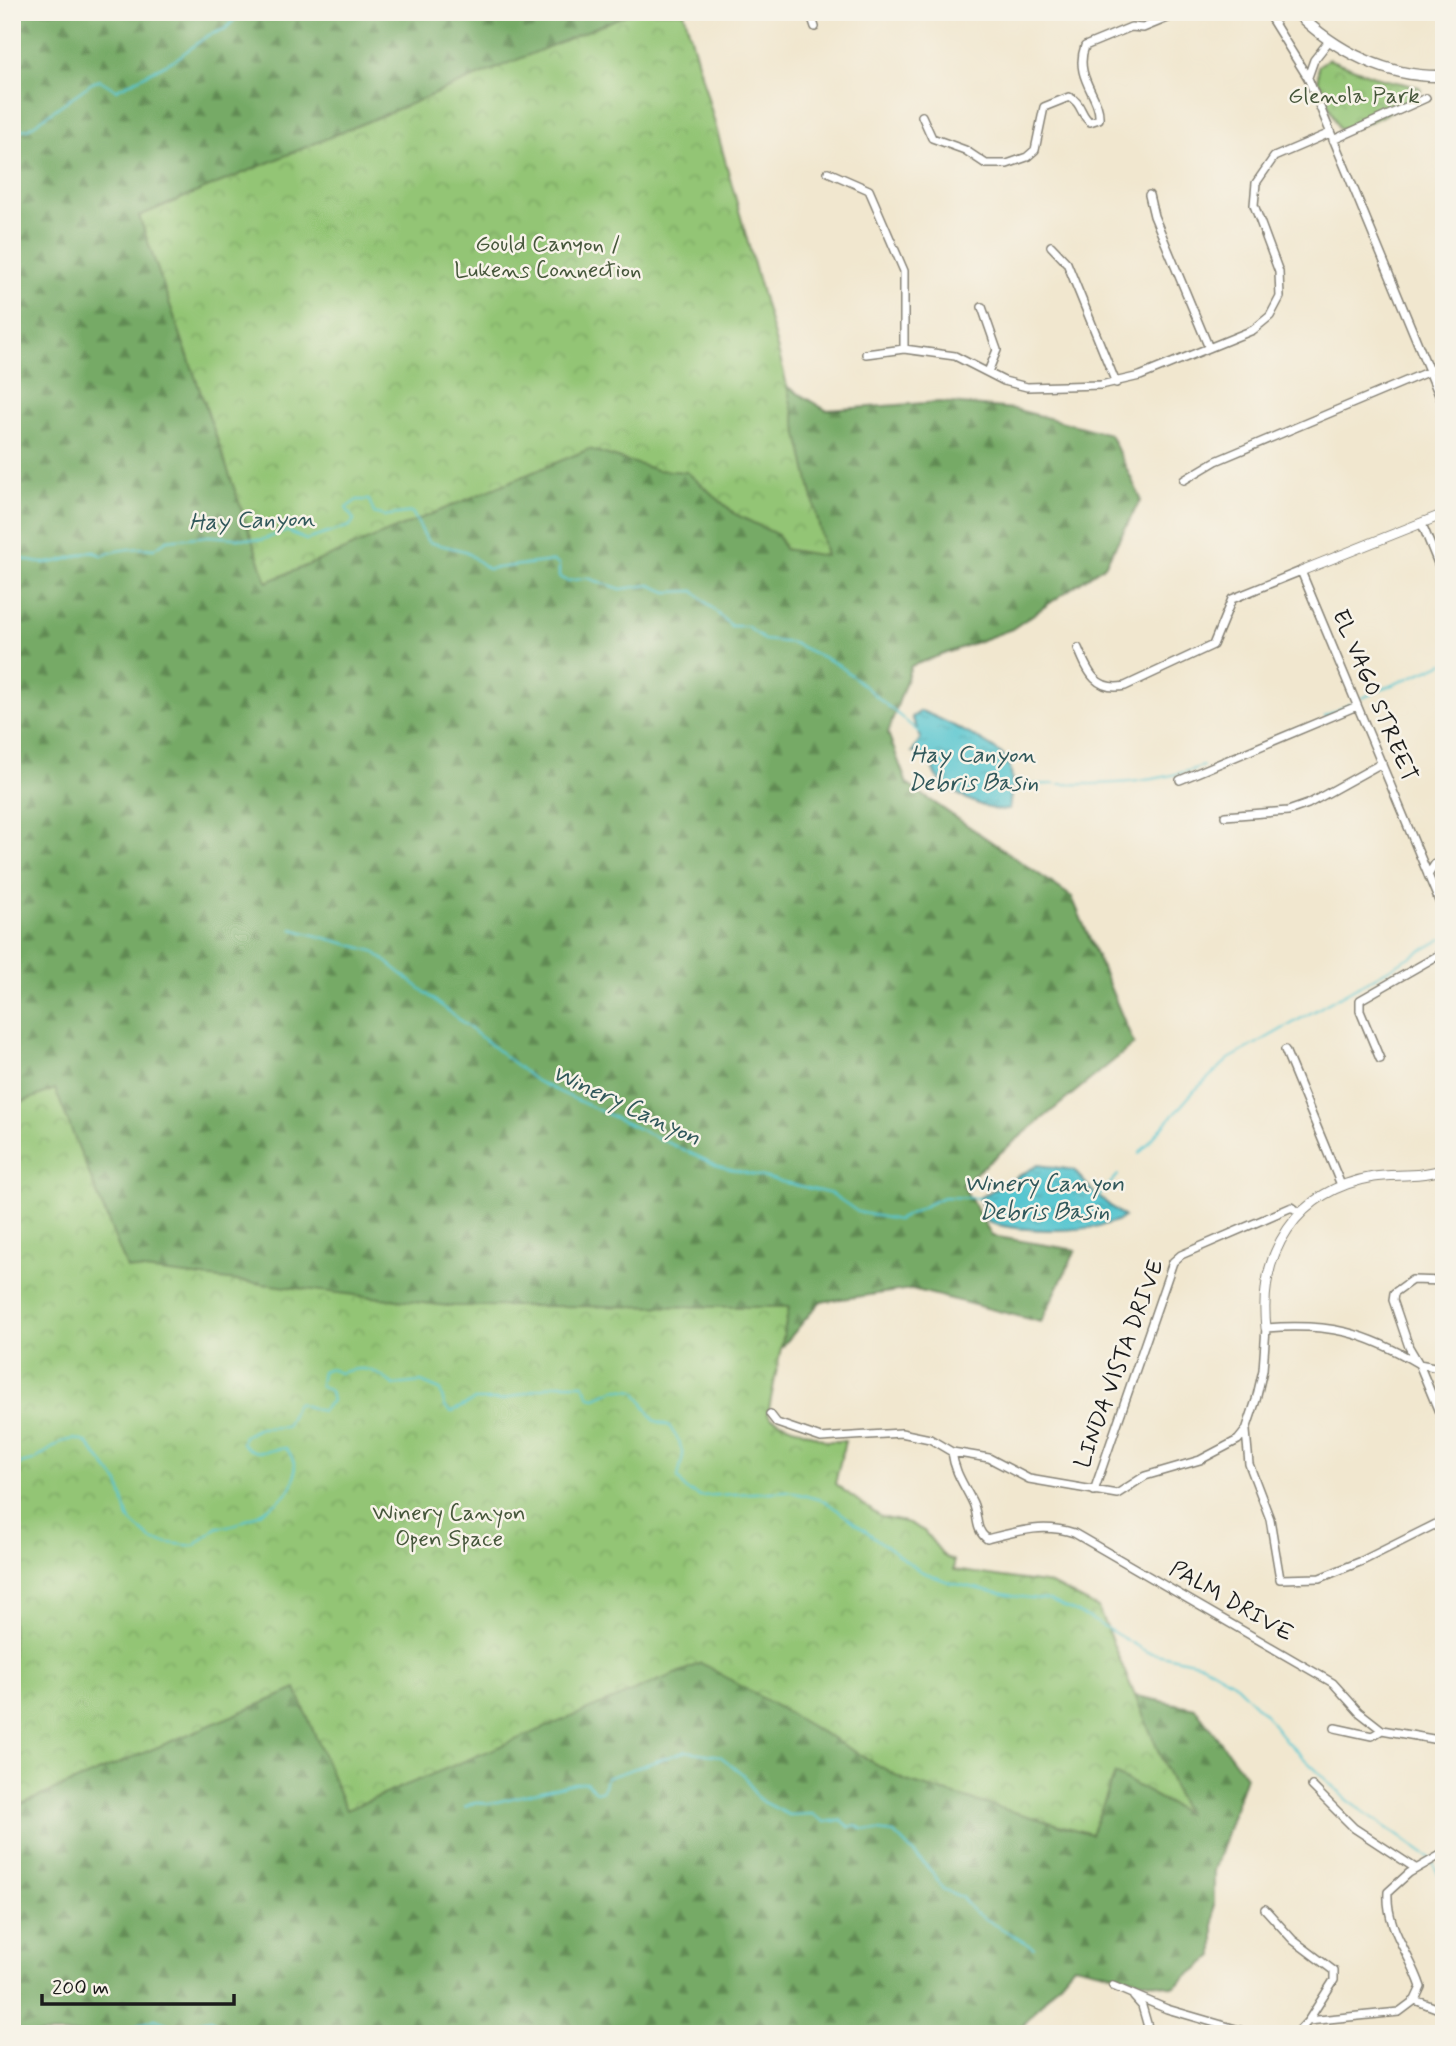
<svg xmlns="http://www.w3.org/2000/svg" width="1456" height="2046" viewBox="0 0 1456 2046" font-family="Mynerve,sans-serif">
<style>
.forest{fill:url(#forest-firs);stroke:#496341;stroke-width:2}
.park{fill:url(#park-crowns);stroke:#587048;stroke-width:2}
.water{fill:url(#water-ripples);stroke:#3a7176;stroke-width:2}
.lines{fill:none;stroke-linecap:round;stroke-linejoin:round}
.stream{stroke:#59c6d0;stroke-width:2}
.minor-casing{stroke:#868276;stroke-width:10}
.tertiary-casing{stroke:#868276;stroke-width:11}
.primary-casing{stroke:#868276;stroke-width:13}
.minor{stroke:#fff;stroke-width:7}
.tertiary{stroke:#fff;stroke-width:9}
.primary{stroke:#fff;stroke-width:10}
.labels{text-anchor:middle;dominant-baseline:central;stroke-width:5;stroke-linejoin:round;paint-order:stroke}
.park-label{font-size:23px;fill:#46573b;stroke:#f7f3e8}
.street-label{font-size:23px;fill:#1c1c1c;stroke:#f7f3e8}
.water-label{font-size:24px;font-style:italic;fill:#31585b;stroke:#f7f3e8}
</style>
<defs>
<pattern id="forest-firs" width="22" height="20" patternUnits="userSpaceOnUse" patternTransform="scale(1.75)"><rect width="22" height="20" fill="#76aa66"/><path d="M5 1l3.5 6h-7zM16 11l3.5 6h-7z" fill="#608a53"/></pattern>
<pattern id="park-crowns" width="20" height="18" patternUnits="userSpaceOnUse" patternTransform="scale(1.75)"><rect width="20" height="18" fill="#93c575"/><path d="M2 6a3 3 0 1 1 6 0M12 15a3 3 0 1 1 6 0" fill="none" stroke="#7ea965"/></pattern>
<pattern id="water-ripples" width="26" height="14" patternUnits="userSpaceOnUse" patternTransform="scale(1.75)"><rect width="26" height="14" fill="#59c6d0"/><path d="M2 4q2-2 4 0t4 0M15 11q2-2 4 0t4 0" fill="none" stroke="#4daab2"/></pattern>
</defs>
<rect width="100%" height="100%" fill="#f7f3e8"/>
<filter id="ink" filterUnits="userSpaceOnUse"><feTurbulence type="fractalNoise" baseFrequency=".0143" numOctaves="2"/><feDisplacementMap in="SourceGraphic" scale="14" xChannelSelector="R" yChannelSelector="G"/><feConvolveMatrix kernelMatrix="1 2 1 2 8 2 1 2 1" color-interpolation-filters="sRGB"/></filter>
<filter id="wash" filterUnits="userSpaceOnUse"><feTurbulence type="fractalNoise" baseFrequency=".00686" numOctaves="4" result="noise"/><feDisplacementMap in="SourceGraphic" scale="28" xChannelSelector="R" yChannelSelector="G"/><feGaussianBlur stdDeviation="1.57" result="paint"/><feColorMatrix in="noise" values="0 0 0 0 0 0 0 0 0 0 0 0 0 0 0 0 0 1.4 0 .05"/><feComposite in="paint" operator="in"/></filter>
<g filter="url(#wash)">
<rect width="100%" height="100%" fill="#f1e7cf"/>
<!-- forest -->
<path class="forest" d="M 12,12 L 652,12 L 744,361 L 826,410 L 940,402 L 1014,409 L 1110,434 L 1141,499 L 1105,565 L 1012,629 L 911,666 L 888,733 L 907,784 L 1072,897 L 1134,1044 L 962,1184 L 992,1236 L 1076,1250 L 1041,1322 L 912,1289 L 820,1302 L 727,1412 L 902,1648 L 1195,1708 L 1246,1776 L 1214,1871 L 1214,1956 L 1173,1987 L 1074,1965 L 1016,2034 L 12,2034 Z"/>
<!-- park -->
<path class="park" d="M 633,12 L 684,12 L 783,369 L 826,556 L 784,549 L 778,535 L 735,514 L 687,472 L 657,470 L 589,449 L 267,582 L 139,216 Z
M 1328,59 L 1382,79 L 1419,87 L 1421,90 C 1407,104 1359,132 1339,129 L 1318,80 L 1318,66 Z
M 55,1089 L 127,1268 L 448,1306 L 789,1307 L 768,1414 L 771,1418 L 827,1441 L 845,1441 L 835,1484 L 881,1517 L 909,1523 L 924,1531 L 945,1557 L 954,1561 L 954,1570 L 1051,1584 L 1098,1608 L 1184,1812 L 1115,1774 L 1091,1834 L 906,1781 L 701,1663 L 346,1810 L 296,1689 L 12,1808 L 12,1106 Z"/>
<!-- water -->
<path class="water" d="M 921,711 C 937,717 1000,747 1007,760 C 1015,774 1011,794 1009,809 C 993,815 945,791 936,776 C 933,772 932,765 931,760 L 912,752 L 921,738 L 912,717 Z
M 1038,1165 L 1074,1170 L 1094,1193 L 1124,1217 C 1097,1234 1018,1233 988,1222 L 979,1198 Z"/>
<g class="lines">
<!-- stream -->
<path class="stream" d="M 12,160 L 18,157 L 18,130 L 28,129 L 92,83 L 100,80 L 116,90 L 176,59 L 207,36 L 225,29 L 242,12
M 12,562 L 20,557 C 44,570 67,559 92,551 L 103,556 C 114,549 141,547 154,549 L 167,540 L 209,536 L 261,540 L 287,531 L 306,540 L 350,526 L 354,520 L 346,508 L 357,500 L 369,500 L 374,513 L 384,516 L 412,512 L 428,542 L 465,551 L 488,569 L 553,561 L 559,565 L 559,577 L 567,581 L 587,578 L 621,589 L 650,585 L 667,592 L 694,591 L 731,626 L 747,626 L 764,640 L 793,643 L 839,665 L 920,733
M 1362,698 L 1444,663
M 1325,716 L 1351,704
M 1060,784 C 1110,785 1156,783 1203,766
M 1012,785 L 1055,784
M 292,929 L 373,951 L 536,1081 L 718,1166 L 832,1194 L 858,1212 L 897,1220 L 943,1197 L 979,1198
M 1139,1154 L 1194,1091 L 1229,1059 L 1442,939
M 1098,1197 L 1118,1175
M 12,1466 L 33,1461 L 61,1442 L 74,1439 L 86,1442 L 119,1483 L 128,1518 L 135,1525 L 153,1541 L 194,1546 L 218,1527 C 238,1528 279,1505 290,1489 C 299,1476 295,1459 286,1448 C 268,1450 255,1458 242,1443 L 244,1436 L 259,1428 L 286,1427 L 297,1403 L 321,1411 L 332,1401 L 330,1391 L 320,1385 L 322,1371 L 330,1368 L 339,1373 C 365,1365 372,1368 394,1385 L 421,1382 L 440,1390 L 445,1407 L 451,1412 L 475,1400 L 501,1400 L 557,1384 L 583,1384 L 590,1397 L 596,1398 L 616,1389 L 635,1391 L 654,1420 L 669,1426 L 679,1441 L 683,1455 L 678,1478 L 686,1490 L 700,1496 L 788,1491 L 825,1501 L 920,1571 L 951,1583 L 1013,1596 L 1049,1600 L 1089,1618 L 1147,1652 L 1202,1664 L 1233,1682 L 1264,1713 L 1286,1741 L 1348,1801 L 1430,1858
M 465,1807 L 475,1802 L 488,1804 L 575,1783 L 586,1782 L 596,1792 L 603,1790 L 606,1778 L 686,1751 L 720,1756 L 744,1775 L 758,1799 L 789,1815 L 812,1814 L 824,1822 L 842,1820 L 849,1827 L 856,1825 L 862,1829 L 894,1833 L 932,1872 L 943,1889 L 961,1897 L 974,1912 L 1034,1948
M 1433,1863 L 1444,1886
M 115,2034 L 155,2019 L 176,2027 L 211,2019 L 225,2034"/>
</g>
</g>
<g filter="url(#ink)">
<g class="lines">
<defs>
<path id="minor" d="M 810,12 L 815,27
M 1267,12 L 1308,78 L 1444,407
M 1308,77 L 1314,60 L 1329,41
M 922,116 L 932,138 L 965,150 L 986,164 L 1007,164 L 1027,157 L 1035,150 L 1044,107 L 1069,97 C 1082,102 1080,115 1090,122 L 1099,119 C 1101,96 1073,78 1085,46 L 1131,27 L 1143,28 L 1182,12
M 1333,140 L 1426,98
M 828,172 L 869,190 L 904,271 L 904,349
M 1149,195 L 1154,216 L 1209,348
M 1051,246 L 1067,263 L 1116,383
M 982,307 L 997,350 L 988,372
M 866,354 L 904,349 L 955,356 L 1004,381 L 1027,387 L 1101,385 L 1140,376 L 1253,330 L 1270,316 L 1280,297 L 1279,272 L 1254,205 L 1256,183 L 1274,157 L 1330,133
M 1184,480 L 1216,461 L 1444,365
M 1422,524 L 1444,578
M 1078,648 C 1088,672 1096,692 1125,686 L 1213,645 L 1232,599 L 1301,571 L 1444,913
M 1180,780 L 1357,706
M 1225,816 L 1288,811 L 1308,804 L 1382,763
M 1428,875 L 1435,864 L 1444,861
M 1285,1050 L 1341,1185
M 1380,1059 L 1360,1011 L 1360,1000 L 1444,952
M 1444,1281 L 1412,1280 L 1394,1293 L 1393,1300 L 1409,1347 L 1419,1364 L 1444,1369
M 770,1414 L 777,1423 L 821,1438 L 901,1433 L 930,1439 L 952,1452 L 989,1458 L 1029,1479 L 1117,1494 L 1145,1476 L 1200,1460 L 1238,1440 L 1246,1430 L 1256,1400 L 1263,1370 L 1266,1328 C 1329,1323 1365,1332 1419,1364 L 1444,1424
M 1246,1431 L 1249,1464 L 1270,1519 L 1280,1579 L 1320,1578 L 1362,1561 L 1444,1520
M 952,1452 C 955,1474 964,1484 973,1503 C 979,1516 974,1529 987,1539 C 1018,1531 1043,1523 1074,1533 L 1333,1683 L 1359,1712 L 1382,1730 L 1444,1741
M 1094,1491 L 1173,1262 L 1181,1255 L 1292,1207 L 1300,1213
M 1335,1728 L 1372,1736 L 1382,1730
M 1312,1786 L 1354,1828 L 1415,1868
M 1265,1909 L 1293,1940 L 1334,1971 L 1334,1980 L 1308,2021
M 1113,1986 L 1167,2009 L 1253,2034
M 1134,1997 L 1142,2006 L 1150,2034
M 1415,2000 L 1444,2011
M 1296,2034 L 1308,2021 L 1399,2012 L 1415,2000 L 1421,1987 C 1410,1953 1386,1929 1388,1892 L 1409,1873 L 1444,1853"/>
<path id="tertiary" d="M 1301,571 L 1444,514
M 1266,1328 C 1258,1253 1296,1190 1374,1177 C 1396,1174 1422,1177 1444,1169"/>
<path id="primary" d="M 1296,12 C 1335,51 1388,78 1444,76"/>
</defs>
<!-- minor casing -->
<use href="#minor" class="minor-casing"/>
<!-- tertiary casing -->
<use href="#tertiary" class="tertiary-casing"/>
<!-- primary casing -->
<use href="#primary" class="primary-casing"/>
<!-- minor -->
<use href="#minor" class="minor"/>
<!-- tertiary -->
<use href="#tertiary" class="tertiary"/>
<!-- primary -->
<use href="#primary" class="primary"/>
</g>
</g>
<g class="labels">
<!-- park labels -->
<g class="park-label">
<text x="1354" y="97">Glenola Park</text>
<text x="548" y="245">Gould Canyon /<tspan x="548" dy="26">Lukens Connection</tspan></text>
<text x="449" y="1514">Winery Canyon<tspan x="449" dy="26">Open Space</tspan></text>
</g>
<!-- street labels -->
<g class="street-label">
<text transform="translate(1374 696) rotate(67)">EL VAGO STREET</text>
<text transform="translate(1120 1364) rotate(-70)">LINDA VISTA DRIVE</text>
<text transform="translate(1231 1602) rotate(30)">PALM DRIVE</text>
</g>
<!-- water labels -->
<g class="water-label">
<text transform="translate(252 521) rotate(-2)">Hay Canyon</text>
<text x="973" y="755">Hay Canyon<tspan x="973" dy="28">Debris Basin</tspan></text>
<text transform="translate(626 1106) rotate(25)">Winery Canyon</text>
<text x="1044" y="1184">Winery Canyon<tspan x="1044" dy="28">Debris Basin</tspan></text>
</g>
</g>
<!-- margin -->
<rect width="1456" height="2046" fill="none" stroke="#f7f3e8" stroke-width="42"/>
<!-- scale -->
<path d="M42 1994v10h192v-10" fill="none" stroke="#1c1c1c" stroke-width="3.5"/>
<text x="52" y="1994" font-size="21" fill="#1c1c1c" stroke="#f7f3e8" stroke-width="5" paint-order="stroke">200 m</text>
</svg>
